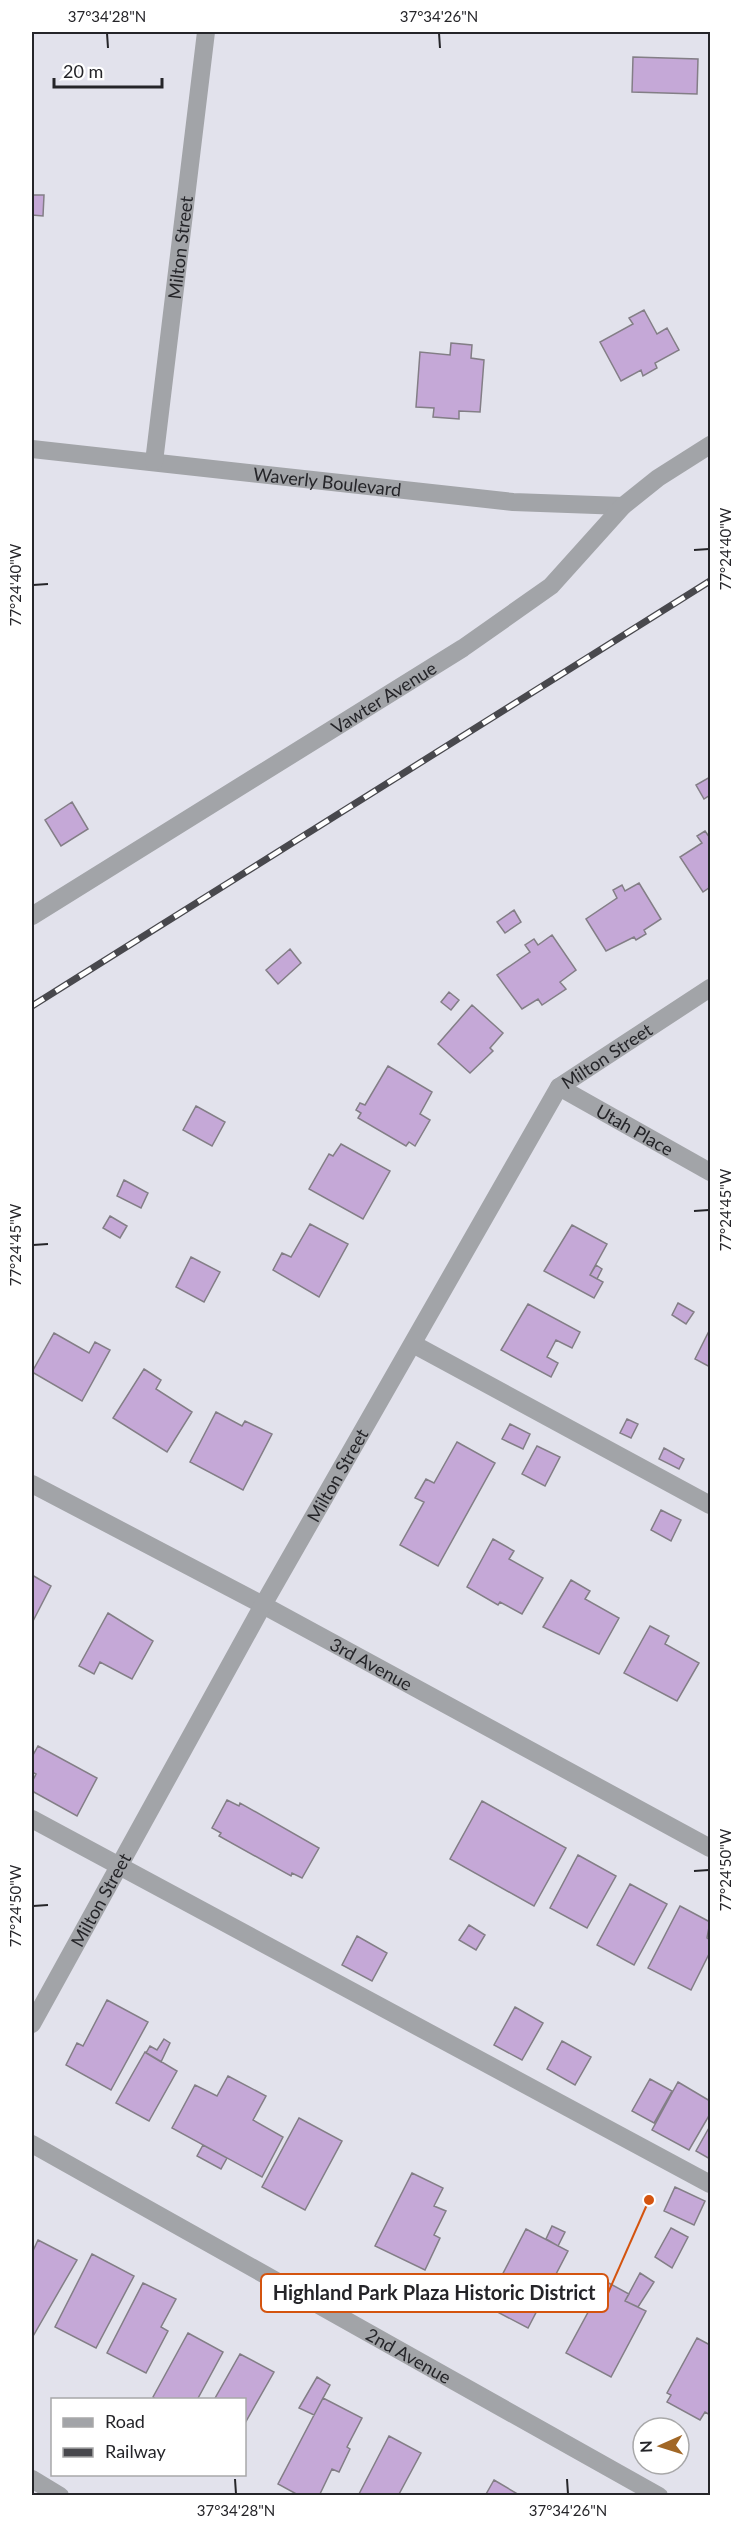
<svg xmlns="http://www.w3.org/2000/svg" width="742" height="2527" viewBox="0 0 742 2527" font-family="Lato,sans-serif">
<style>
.building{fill:#c5a8d7;stroke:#837e86;stroke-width:1.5}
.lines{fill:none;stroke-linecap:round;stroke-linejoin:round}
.service{stroke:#a2a4a8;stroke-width:18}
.minor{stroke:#a2a4a8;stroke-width:18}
.rail-casing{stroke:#48484d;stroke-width:7}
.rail{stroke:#fff;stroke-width:4.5;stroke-dasharray:14;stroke-linecap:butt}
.ticks{fill:none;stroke:#252529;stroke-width:2}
.labels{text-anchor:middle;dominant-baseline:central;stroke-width:4.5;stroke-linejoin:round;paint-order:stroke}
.street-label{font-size:18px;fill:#252529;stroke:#fff}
.leader{fill:none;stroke:#d4540f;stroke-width:2}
.callout-dot{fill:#d4540f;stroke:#fff;stroke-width:2}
.callout{fill:#fff;stroke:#d4540f;stroke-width:2}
.callout-label{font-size:20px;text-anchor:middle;font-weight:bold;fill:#252529}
.neatline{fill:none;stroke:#252529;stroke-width:2}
.ticks-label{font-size:15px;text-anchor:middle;fill:#252529}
</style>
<rect width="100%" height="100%" fill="#e2e2ec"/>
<!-- building -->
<path class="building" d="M 633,57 L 698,59 L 697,94 L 632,92 Z
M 32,195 L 44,195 L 43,216 L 32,215 Z
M 644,310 L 657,334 L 667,328 L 679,350 L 655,363 L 657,368 L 643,376 L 641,370 L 621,381 L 600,342 L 633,324 L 629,318 Z
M 451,343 L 472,345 L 471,358 L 484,360 L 480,412 L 459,411 L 459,419 L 433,417 L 434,408 L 416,407 L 420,352 L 450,355 Z
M 710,777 L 710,795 L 704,799 L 696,785 Z
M 72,802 L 88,829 L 61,846 L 45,820 Z
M 705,831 L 710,838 L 710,887 L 703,892 L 680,857 L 702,843 L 697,836 Z
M 639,883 L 661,919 L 644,930 L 646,934 L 636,940 L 634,937 L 606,951 L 586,919 L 617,898 L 613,890 L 622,885 L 625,891 Z
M 514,910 L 521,922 L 505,933 L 497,922 Z
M 552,935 L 576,970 L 560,982 L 566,989 L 542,1005 L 538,999 L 522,1009 L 497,975 L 530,952 L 525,945 L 534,939 L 538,945 Z
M 290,949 L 301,963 L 278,984 L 266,970 Z
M 449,992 L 459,1000 L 451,1010 L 441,1002 Z
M 472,1005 L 503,1033 L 490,1048 L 493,1051 L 470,1073 L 438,1044 Z
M 388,1066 L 432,1092 L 420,1114 L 430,1120 L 415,1146 L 409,1142 L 406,1146 L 358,1118 L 361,1113 L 356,1110 L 360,1103 L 365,1105 Z
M 196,1106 L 225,1122 L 212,1146 L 183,1130 Z
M 341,1144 L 390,1171 L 363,1219 L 309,1189 L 329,1154 L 333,1156 Z
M 124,1180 L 148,1193 L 141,1208 L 117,1196 Z
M 110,1216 L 127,1226 L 120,1238 L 103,1228 Z
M 310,1224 L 348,1244 L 319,1297 L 273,1270 L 282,1253 L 291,1257 Z
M 572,1225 L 607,1244 L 590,1275 L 603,1282 L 594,1298 L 544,1271 Z
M 191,1257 L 220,1272 L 204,1302 L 176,1287 Z
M 596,1265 L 602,1269 L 597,1279 L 590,1275 Z
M 678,1303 L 694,1312 L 686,1324 L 672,1315 Z
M 528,1304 L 580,1332 L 572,1348 L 556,1340 L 547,1357 L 558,1363 L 551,1377 L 501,1350 Z
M 710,1329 L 710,1367 L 695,1359 Z
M 54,1333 L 89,1353 L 95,1342 L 110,1350 L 82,1401 L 32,1372 Z
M 144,1369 L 161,1380 L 156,1389 L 192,1412 L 167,1452 L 113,1418 Z
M 216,1412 L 242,1426 L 245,1421 L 272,1434 L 243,1490 L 190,1462 Z
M 627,1419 L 638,1424 L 631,1438 L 620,1433 Z
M 510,1424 L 530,1434 L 523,1449 L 502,1439 Z
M 457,1442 L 495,1463 L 438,1566 L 400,1545 L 424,1502 L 415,1498 L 426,1479 L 434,1483 Z
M 537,1446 L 560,1457 L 545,1486 L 522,1474 Z
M 664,1448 L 684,1459 L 679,1469 L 659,1459 Z
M 661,1510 L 681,1520 L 671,1541 L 651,1530 Z
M 493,1539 L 514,1551 L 509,1559 L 543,1578 L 522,1614 L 500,1602 L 498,1605 L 467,1587 Z
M 32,1575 L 51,1586 L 32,1623 Z
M 571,1580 L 590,1591 L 585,1599 L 619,1618 L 599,1654 L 543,1627 Z
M 108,1613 L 153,1641 L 132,1679 L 100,1662 L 94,1674 L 79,1666 Z
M 650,1626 L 669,1636 L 665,1644 L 699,1663 L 677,1701 L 624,1673 Z
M 38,1746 L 97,1778 L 77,1816 L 32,1791 L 32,1782 L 36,1774 L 32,1772 L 32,1757 Z
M 227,1800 L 239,1806 L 240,1803 L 319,1848 L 302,1878 L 292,1873 L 291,1876 L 219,1836 L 221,1833 L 212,1828 Z
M 482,1801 L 566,1848 L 534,1906 L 450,1859 Z
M 578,1855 L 616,1876 L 587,1928 L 550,1908 Z
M 630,1884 L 667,1904 L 634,1965 L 597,1945 Z
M 680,1906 L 710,1922 L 707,1938 L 710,1940 L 710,1952 L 691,1990 L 648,1968 Z
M 469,1925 L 485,1935 L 476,1950 L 459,1940 Z
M 357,1936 L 387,1953 L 372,1981 L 342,1965 Z
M 107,2000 L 148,2022 L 111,2090 L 66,2065 L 77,2043 L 83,2046 Z
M 515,2007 L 543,2023 L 522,2060 L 494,2045 Z
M 164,2039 L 170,2043 L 161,2062 L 146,2053 L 150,2046 L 157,2050 Z
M 562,2041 L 591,2057 L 575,2085 L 547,2069 Z
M 145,2052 L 177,2071 L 149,2121 L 116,2103 Z
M 228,2076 L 266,2096 L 253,2120 L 283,2137 L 262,2177 L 172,2128 L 195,2085 L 217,2096 Z
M 650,2079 L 672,2091 L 654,2123 L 632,2111 Z
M 678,2082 L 710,2101 L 710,2114 L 689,2150 L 652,2130 Z
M 299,2118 L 342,2141 L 305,2210 L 262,2187 Z
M 710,2126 L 710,2159 L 696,2151 Z
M 203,2145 L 227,2158 L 221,2169 L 197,2156 Z
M 412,2173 L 443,2188 L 434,2206 L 446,2211 L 434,2235 L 440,2238 L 425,2270 L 375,2246 Z
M 675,2187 L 705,2201 L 694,2225 L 664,2211 Z
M 552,2226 L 565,2232 L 558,2246 L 546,2239 Z
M 671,2228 L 688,2237 L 672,2268 L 655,2257 Z
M 526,2229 L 568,2251 L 528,2328 L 486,2306 Z
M 38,2240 L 77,2260 L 32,2338 L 32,2253 Z
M 92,2254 L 134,2276 L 96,2348 L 55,2327 Z
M 640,2273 L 654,2282 L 638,2307 L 625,2301 Z
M 605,2281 L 629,2294 L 625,2301 L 646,2311 L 611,2377 L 566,2353 Z
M 143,2283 L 176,2299 L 161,2327 L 168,2331 L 146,2373 L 107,2353 Z
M 188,2333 L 223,2352 L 197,2400 L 157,2400 L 153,2397 Z
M 697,2338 L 710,2345 L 710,2415 L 705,2412 L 700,2420 L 667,2402 L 671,2395 L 667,2393 Z
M 240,2354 L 274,2372 L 244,2425 L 244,2400 L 214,2400 Z
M 317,2377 L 330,2385 L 314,2415 L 299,2408 Z
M 323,2398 L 362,2418 L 347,2447 L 350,2449 L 339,2472 L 332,2469 L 319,2496 L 300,2496 L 278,2484 Z
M 389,2436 L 421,2453 L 398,2496 L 358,2496 Z
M 494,2480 L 521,2496 L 485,2496 Z"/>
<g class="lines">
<!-- service -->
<path class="service" d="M 413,1344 L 710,1505
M 32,1819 L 710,2184
M 32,2479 L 60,2496"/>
<!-- minor -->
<g class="minor">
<path id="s1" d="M 32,449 L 513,502 L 623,506"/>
<path id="s2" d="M 154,462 L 206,32"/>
<path id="s3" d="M 32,916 L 463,648 L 551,586 L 623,506 L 658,478 L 710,445"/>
<path id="s4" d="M 559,1087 L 710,1172"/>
<path id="s5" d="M 32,1484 L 263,1605 L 710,1848"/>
<path id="s6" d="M 32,2024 L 263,1605 L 559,1087 L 710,988"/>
<path id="s7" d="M 32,2144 L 659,2496"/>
</g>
<defs>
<path id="rail" d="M 32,1006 L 710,581"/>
</defs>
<!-- rail casing -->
<use href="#rail" class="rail-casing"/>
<!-- rail -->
<use href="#rail" class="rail"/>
</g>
<!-- ticks -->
<path class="ticks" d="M 107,33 L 108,48M 439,33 L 440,48M 694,550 L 709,549M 33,585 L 48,584M 694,1211 L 709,1210M 33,1245 L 48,1244M 694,1871 L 709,1870M 33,1906 L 48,1905M 235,2479 L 236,2494M 567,2479 L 568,2494"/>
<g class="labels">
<!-- street labels -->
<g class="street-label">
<text stroke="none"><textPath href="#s2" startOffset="216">Milton Street</textPath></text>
<text stroke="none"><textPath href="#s1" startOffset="297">Waverly Boulevard</textPath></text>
<text stroke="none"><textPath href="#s3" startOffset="414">Vawter Avenue</textPath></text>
<text stroke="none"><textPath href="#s6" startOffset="1132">Milton Street</textPath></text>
<text stroke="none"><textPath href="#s4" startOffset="87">Utah Place</textPath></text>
<text stroke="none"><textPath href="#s6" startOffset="628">Milton Street</textPath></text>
<text stroke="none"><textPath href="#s5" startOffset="384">3rd Avenue</textPath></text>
<text stroke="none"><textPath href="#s6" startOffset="142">Milton Street</textPath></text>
<text stroke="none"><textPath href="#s7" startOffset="432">2nd Avenue</textPath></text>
</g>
</g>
<!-- callouts -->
<path class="leader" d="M649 2200L608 2293"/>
<circle class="callout-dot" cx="649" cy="2200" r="6"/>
<rect class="callout" x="261" y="2274" width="347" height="38" rx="6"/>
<g class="callout-label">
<text x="434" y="2300">Highland Park Plaza Historic District</text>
</g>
<!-- border -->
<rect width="742" height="2527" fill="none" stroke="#ffffff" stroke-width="66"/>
<!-- legend -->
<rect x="51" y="2398" width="195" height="78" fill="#ffffff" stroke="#a8a8a9" stroke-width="1.5"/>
<rect x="63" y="2418" width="30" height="9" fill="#a2a4a8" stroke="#a8a8a9" stroke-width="1.5"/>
<text x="105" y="2428" font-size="18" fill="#252529">Road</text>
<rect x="63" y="2448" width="30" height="9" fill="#48484d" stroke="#a8a8a9" stroke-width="1.5"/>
<text x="105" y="2458" font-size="18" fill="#252529">Railway</text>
<!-- north arrow -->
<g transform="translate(661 2446) rotate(267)"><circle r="28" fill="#ffffff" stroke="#a8a8a9" stroke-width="1.5"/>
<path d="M0-4.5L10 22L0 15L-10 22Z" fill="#a16726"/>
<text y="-9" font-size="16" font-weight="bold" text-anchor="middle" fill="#252529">N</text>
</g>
<!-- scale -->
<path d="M54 78v9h108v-9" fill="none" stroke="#252529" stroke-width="3"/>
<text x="63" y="78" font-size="18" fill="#252529" stroke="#ffffff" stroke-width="4.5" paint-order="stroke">20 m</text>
<rect x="33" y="33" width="676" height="2461" class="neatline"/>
<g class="ticks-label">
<text x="107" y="22">37°34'28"N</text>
<text x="439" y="22">37°34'26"N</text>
<text transform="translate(726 549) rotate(-90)" y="5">77°24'40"W</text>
<text transform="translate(16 585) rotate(-90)" y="5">77°24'40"W</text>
<text transform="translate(726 1210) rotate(-90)" y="5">77°24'45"W</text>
<text transform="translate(16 1245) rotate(-90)" y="5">77°24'45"W</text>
<text transform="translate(726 1870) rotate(-90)" y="5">77°24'50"W</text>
<text transform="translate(16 1906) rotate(-90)" y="5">77°24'50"W</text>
<text x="236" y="2516">37°34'28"N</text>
<text x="568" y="2516">37°34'26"N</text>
</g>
</svg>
